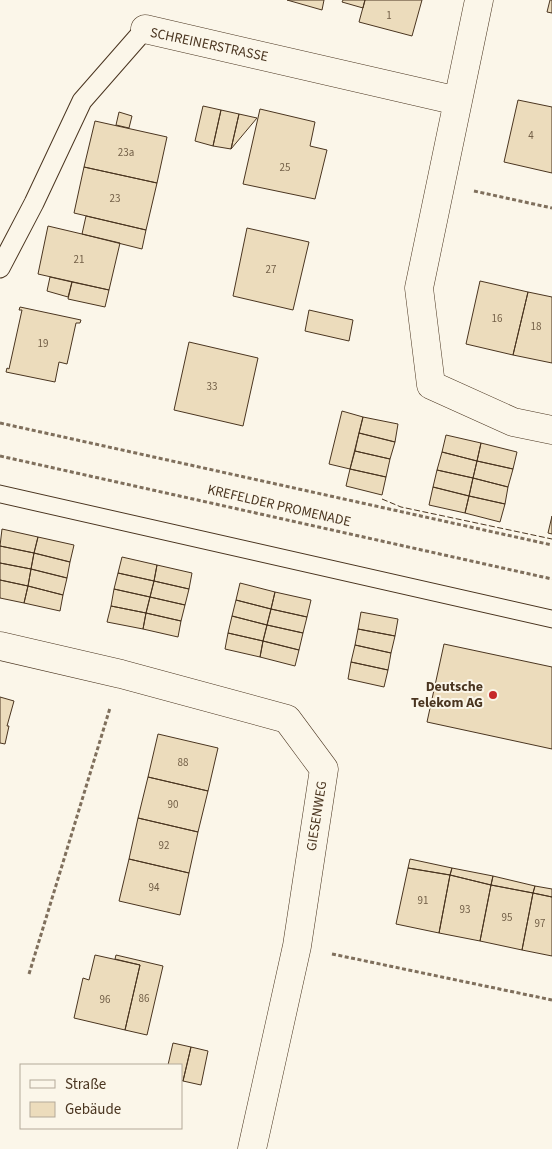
<svg xmlns="http://www.w3.org/2000/svg" width="552" height="1149" viewBox="0 0 552 1149" font-family="'Source Sans 3',sans-serif">
<style>
.building{fill:#ecdcbc;stroke:#4a3520}
.lines{fill:none;stroke-linecap:round;stroke-linejoin:round}
.lane-casing{stroke:#4a3520;stroke-width:21}
.street-casing{stroke:#4a3520;stroke-width:29}
.path{stroke:#7f6f5c;stroke-width:3;stroke-dasharray:4 2.5;stroke-linecap:butt}
.lane{stroke:#fbf6e9;stroke-width:19}
.street{stroke:#fbf6e9;stroke-width:28}
.tram{stroke:#4a3520;stroke-width:1}
.fence{stroke:#4a3520;stroke-width:1;stroke-dasharray:6 2.5;stroke-linecap:butt}
.poi-dot{fill:#c62828;stroke:#fbf6e9;stroke-width:2}
.labels{text-anchor:middle;dominant-baseline:central;stroke-width:4;stroke-linejoin:round;paint-order:stroke}
.number-label{font-size:11px;fill:#725f47}
.street-label{font-size:14px;fill:#4a3520;stroke:#fbf6e9}
.poi-label{font-size:14px;font-weight:bold;fill:#4a3520;stroke:#fbf6e9;text-anchor:end}
</style>
<rect width="100%" height="100%" fill="#fbf6e9"/>
<!-- building -->
<path class="building" d="M 287,0 L 324,0 L 322,10 Z
M 343,0 L 365,0 L 363,8 L 342,2 Z
M 365,0 L 422,0 L 412,36 L 359,22 Z
M 550,0 L 552,0 L 552,13 L 547,12 Z
M 518,100 L 552,107 L 552,173 L 504,162 Z
M 203,106 L 221,110 L 213,146 L 195,141 Z
M 260,109 L 315,122 L 310,146 L 327,150 L 315,199 L 243,184 Z
M 221,110 L 239,114 L 231,149 L 213,146 Z
M 119,112 L 132,116 L 129,128 L 116,125 Z
M 239,114 L 257,118 L 231,149 Z
M 95,121 L 167,137 L 157,183 L 84,167 Z
M 84,167 L 157,183 L 146,230 L 74,213 Z
M 86,216 L 146,230 L 142,249 L 82,234 Z
M 48,226 L 120,243 L 109,290 L 38,274 Z
M 247,228 L 309,242 L 293,310 L 233,296 Z
M 50,277 L 72,282 L 68,297 L 47,291 Z
M 480,281 L 528,292 L 513,355 L 466,344 Z
M 72,282 L 109,290 L 105,307 L 68,299 Z
M 528,292 L 552,297 L 552,363 L 513,355 Z
M 20,307 L 81,320 L 80,323 L 76,323 L 67,364 L 59,362 L 55,382 L 6,372 L 7,368 L 9,369 L 22,310 L 19,310 Z
M 309,310 L 353,320 L 349,341 L 305,331 Z
M 189,342 L 258,358 L 243,426 L 174,410 Z
M 342,411 L 363,417 L 350,469 L 329,464 Z
M 363,417 L 398,424 L 395,442 L 359,433 Z
M 359,433 L 395,442 L 390,459 L 355,451 Z
M 446,435 L 481,443 L 477,461 L 442,452 Z
M 481,443 L 517,452 L 513,469 L 477,461 Z
M 355,451 L 390,459 L 386,477 L 350,469 Z
M 442,452 L 477,461 L 473,478 L 437,470 Z
M 477,461 L 513,469 L 508,487 L 473,478 Z
M 350,469 L 386,477 L 382,495 L 346,486 Z
M 437,470 L 473,478 L 469,496 L 433,487 Z
M 473,478 L 508,487 L 505,504 L 469,496 Z
M 433,487 L 469,496 L 465,513 L 429,505 Z
M 469,496 L 505,504 L 500,522 L 465,513 Z
M 552,516 L 552,534 L 548,533 Z
M 2,529 L 38,537 L 34,553 L 0,546 Z
M 38,537 L 74,545 L 70,562 L 34,553 Z
M 0,546 L 34,553 L 31,569 L 0,563 Z
M 34,553 L 70,562 L 67,578 L 31,569 Z
M 122,557 L 157,565 L 154,581 L 118,573 Z
M 0,563 L 31,569 L 28,586 L 0,580 Z
M 157,565 L 192,573 L 189,589 L 154,581 Z
M 31,569 L 67,578 L 63,595 L 28,586 Z
M 118,573 L 154,581 L 150,597 L 114,589 Z
M 0,580 L 28,586 L 24,603 L 0,598 Z
M 154,581 L 189,589 L 185,605 L 150,597 Z
M 240,583 L 275,592 L 271,609 L 236,600 Z
M 28,586 L 63,595 L 60,611 L 24,603 Z
M 114,589 L 150,597 L 146,613 L 111,606 Z
M 275,592 L 311,600 L 307,617 L 271,609 Z
M 150,597 L 185,605 L 181,621 L 146,613 Z
M 236,600 L 271,609 L 267,625 L 232,616 Z
M 111,606 L 146,613 L 143,629 L 107,622 Z
M 271,609 L 307,617 L 303,633 L 267,625 Z
M 361,612 L 398,619 L 395,636 L 358,629 Z
M 146,613 L 181,621 L 178,637 L 143,629 Z
M 232,616 L 267,625 L 263,641 L 228,633 Z
M 267,625 L 303,633 L 299,650 L 263,641 Z
M 358,629 L 395,636 L 391,653 L 355,645 Z
M 228,633 L 263,641 L 260,657 L 225,649 Z
M 263,641 L 299,650 L 295,666 L 260,657 Z
M 444,644 L 552,667 L 552,749 L 427,722 Z
M 355,645 L 391,653 L 388,670 L 351,662 Z
M 351,662 L 388,670 L 384,687 L 348,679 Z
M 0,697 L 14,701 L 7,726 L 9,726 L 5,744 L 0,743 Z
M 158,734 L 218,748 L 208,791 L 148,777 Z
M 148,777 L 208,791 L 198,832 L 138,818 Z
M 138,818 L 198,832 L 189,873 L 129,859 Z
M 129,859 L 189,873 L 180,915 L 119,901 Z
M 410,859 L 452,868 L 450,875 L 408,868 Z
M 408,868 L 450,875 L 439,933 L 396,924 Z
M 452,868 L 493,876 L 491,885 L 450,875 Z
M 450,875 L 491,885 L 480,941 L 439,933 Z
M 493,876 L 535,886 L 533,893 L 491,885 Z
M 491,885 L 533,893 L 522,950 L 480,941 Z
M 535,886 L 552,889 L 552,897 L 533,893 Z
M 533,893 L 552,897 L 552,956 L 522,950 Z
M 95,955 L 140,965 L 125,1030 L 74,1018 L 83,978 L 89,980 Z
M 116,955 L 163,966 L 147,1035 L 125,1030 L 140,965 L 115,959 Z
M 173,1043 L 191,1047 L 183,1081 L 181,1080 L 181,1065 L 168,1065 Z
M 191,1047 L 208,1051 L 201,1085 L 183,1081 Z"/>
<g class="lines">
<defs>
<path id="lane" d="M 0,268 L 34,203 L 82,101 L 145,29"/>
<path id="street" d="M 479,0 L 419,288 L 431,385 L 513,422 L 552,430
M 145,29 L 458,101
M 0,646 L 121,674 L 287,719 L 324,769 L 297,946 L 252,1149"/>
</defs>
<!-- lane casing -->
<use href="#lane" class="lane-casing"/>
<!-- street casing -->
<use href="#street" class="street-casing"/>
<!-- path -->
<path class="path" d="M 474,191 L 552,208
M 0,423 L 552,545
M 0,456 L 552,579
M 332,954 L 552,1000
M 29,974 L 110,708"/>
<!-- lane -->
<use href="#lane" class="lane"/>
<!-- street -->
<use href="#street" class="street"/>
<!-- tram -->
<path class="tram" d="M 0,485 L 552,610
M 0,503 L 552,628"/>
<!-- fence -->
<path class="fence" d="M 382,499 L 401,507 L 552,539"/>
</g>
<!-- markers -->
<circle class="poi-dot" cx="493" cy="695" r="5"/>
<g class="labels">
<!-- number labels -->
<g class="number-label">
<text x="389" y="15">1</text>
<text x="531" y="135">4</text>
<text x="126" y="152">23a</text>
<text x="285" y="167">25</text>
<text x="115" y="198">23</text>
<text x="79" y="259">21</text>
<text x="271" y="269">27</text>
<text x="497" y="318">16</text>
<text x="536" y="326">18</text>
<text x="43" y="343">19</text>
<text x="212" y="386">33</text>
<text x="183" y="762">88</text>
<text x="173" y="804">90</text>
<text x="164" y="845">92</text>
<text x="154" y="887">94</text>
<text x="423" y="900">91</text>
<text x="465" y="909">93</text>
<text x="507" y="917">95</text>
<text x="540" y="923">97</text>
<text x="144" y="998">86</text>
<text x="105" y="999">96</text>
</g>
<!-- street labels -->
<g class="street-label">
<text transform="translate(209 45) rotate(12)">SCHREINERSTRASSE</text>
<text transform="translate(279 506) rotate(13)">KREFELDER PROMENADE</text>
<text transform="translate(317 816) rotate(-81)">GIESENWEG</text>
</g>
<!-- poi labels -->
<g class="poi-label">
<text x="483" y="687">Deutsche<tspan x="483" dy="16">Telekom AG</tspan></text>
</g>
</g>
<!-- legend -->
<rect x="20" y="1064" width="162" height="65" fill="#fbf6e9" stroke="#b4a999"/>
<rect x="30" y="1080" width="25" height="8" fill="#fbf6e9" stroke="#b4a999"/>
<text x="65" y="1089" font-size="15" fill="#4a3520">Straße</text>
<rect x="30" y="1102" width="25" height="15" fill="#ecdcbc" stroke="#b4a999"/>
<text x="65" y="1114" font-size="15" fill="#4a3520">Gebäude</text>
</svg>
